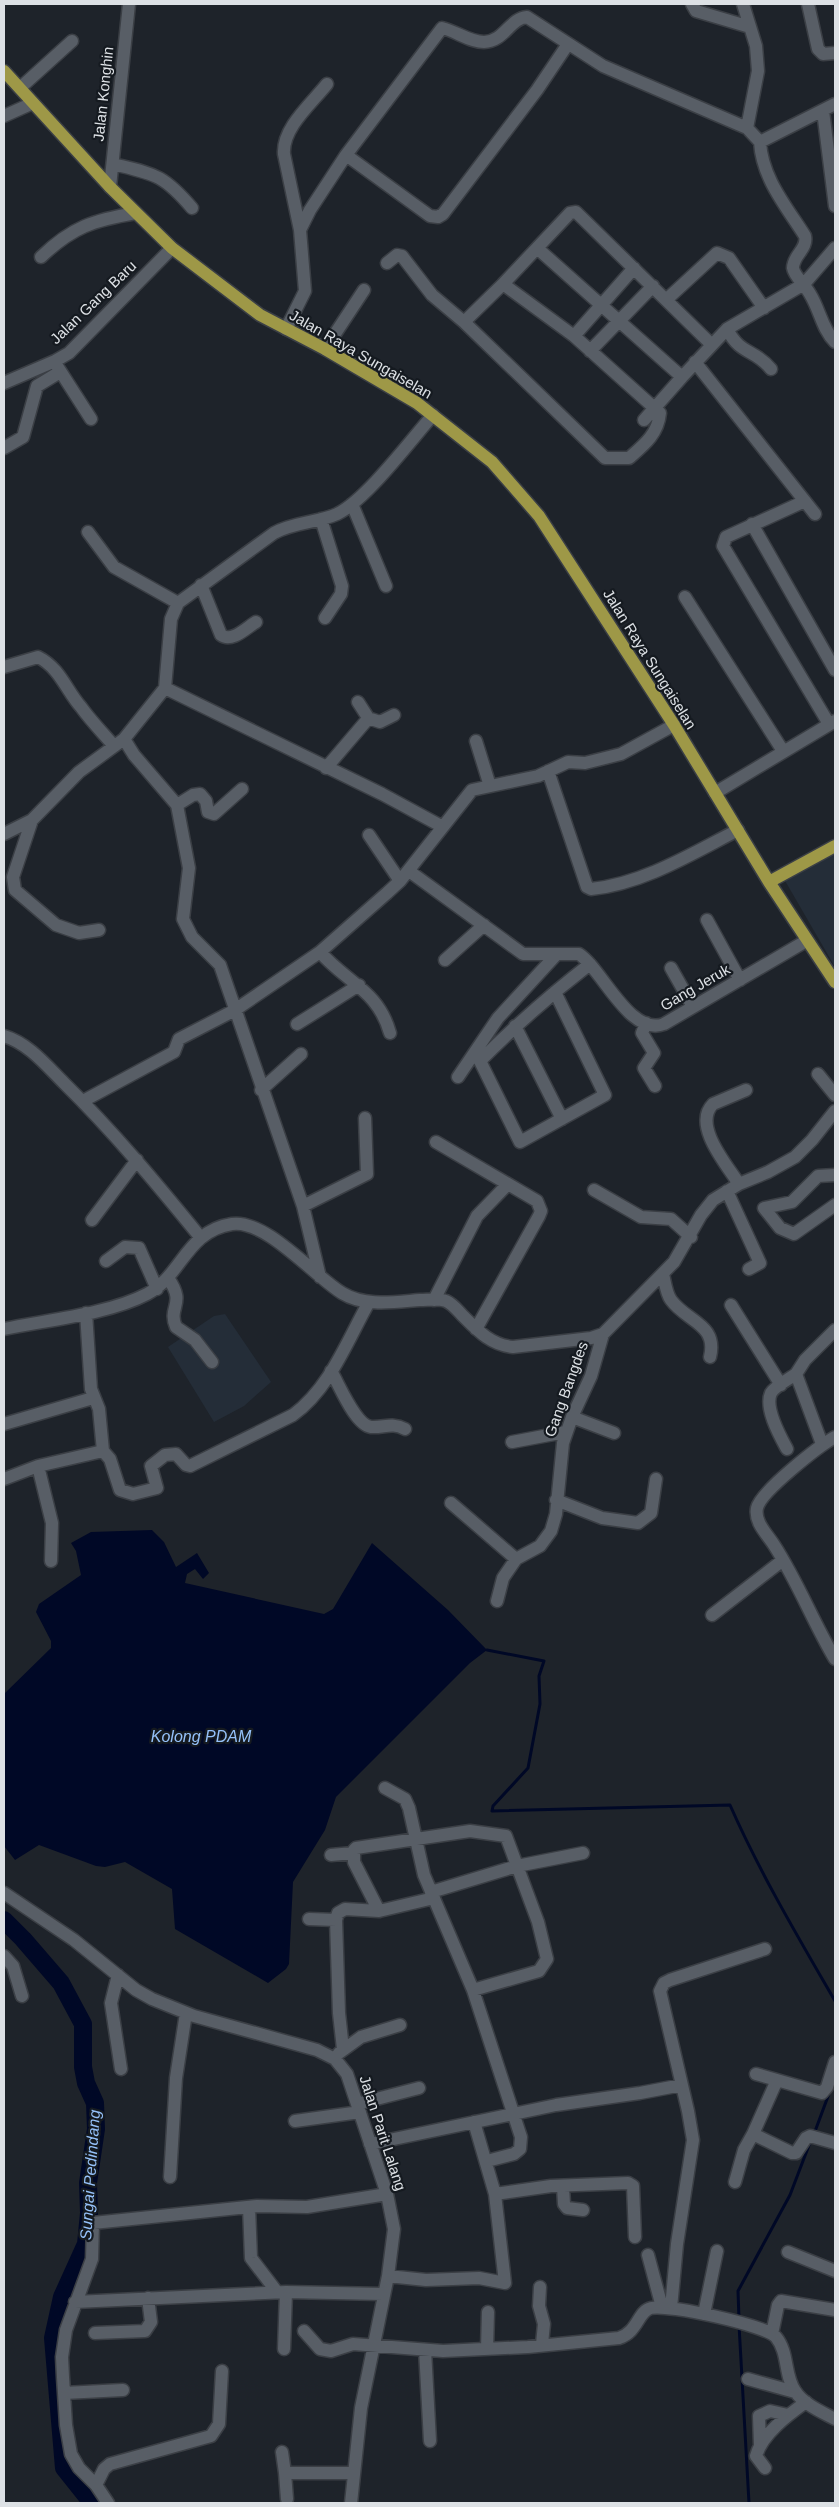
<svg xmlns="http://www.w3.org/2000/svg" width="839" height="2507" viewBox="0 0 839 2507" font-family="Arial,sans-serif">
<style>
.built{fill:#242d38}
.water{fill:#000826}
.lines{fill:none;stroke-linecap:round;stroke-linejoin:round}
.stream{stroke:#000826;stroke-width:3}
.river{stroke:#000826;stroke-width:18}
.minor-casing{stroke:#3b3f45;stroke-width:15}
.major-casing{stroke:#3b3f45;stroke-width:15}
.minor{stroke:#585e66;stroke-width:12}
.major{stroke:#9e9847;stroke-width:12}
.labels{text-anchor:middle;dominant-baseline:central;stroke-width:4.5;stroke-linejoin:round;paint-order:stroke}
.street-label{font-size:15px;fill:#dde1e5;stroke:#151a20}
.water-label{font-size:16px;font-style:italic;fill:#95c1f9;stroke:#151a20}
</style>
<rect width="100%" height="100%" fill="#1e232a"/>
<!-- built -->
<path class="built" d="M 835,850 L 835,967 L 784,879 Z
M 225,1314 L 271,1382 L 244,1406 L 214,1422 L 168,1347 L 214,1316 Z"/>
<!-- water -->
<path class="water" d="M 152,1530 L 164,1542 L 176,1567 L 197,1553 L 209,1573 L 203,1579 L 195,1569 L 187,1574 L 185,1583 L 324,1614 L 333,1609 L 372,1543 L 448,1610 L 487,1650 L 470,1663 L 336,1797 L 325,1830 L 293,1882 L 289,1964 L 286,1969 L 268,1983 L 175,1929 L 172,1889 L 125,1862 L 105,1867 L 96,1866 L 39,1845 L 15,1860 L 4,1846 L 4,1694 L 51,1648 L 51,1641 L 36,1612 L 39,1604 L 81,1575 L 76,1551 L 71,1543 L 91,1532 Z"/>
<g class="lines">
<!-- stream -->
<path class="stream" d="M 487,1650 L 544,1661 L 539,1676 L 540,1704 L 528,1768 L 493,1806 L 492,1811 L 730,1805 C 760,1873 798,1937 835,2001
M 814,2134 L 830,2091
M 739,2319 L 738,2291 L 790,2195 L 811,2140
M 739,2325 L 749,2503"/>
<!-- river -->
<path class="river" d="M 4,1920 L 23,1939 L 61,1983 L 83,2024 L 83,2067 L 86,2083 L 95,2103 L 96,2129 L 88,2183 L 89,2213 L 86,2244 L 62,2297 L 53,2338 L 64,2468 L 92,2503"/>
<defs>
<path id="minor" d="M 692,4 L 696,11 L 750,27
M 743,4 L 756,46 L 758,71 L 747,128
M 808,4 L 818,49 L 823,54 L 835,53
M 20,88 L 72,41
M 835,104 L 760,142 C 762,178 786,206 805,236 C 808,249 793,255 793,268 C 794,276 806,286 810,294 C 820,310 822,329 835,342
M 823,111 L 835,206
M 4,116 L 33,103
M 346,155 L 430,216 L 438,217 L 443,214 L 537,90 L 568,44
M 113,164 C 154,174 163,174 192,208
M 110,187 L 129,4
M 300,230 L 284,154 C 282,128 312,103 327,84
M 537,248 L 682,377 L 727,329 L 804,284 L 835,248
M 41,257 C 72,227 94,220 136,213
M 387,263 L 397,255 L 402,256 L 432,295 L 464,322 L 605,458 L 629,458 C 644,445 658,434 660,413 L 574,336 L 503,284 L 464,322
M 503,284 L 570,213 L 576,212 L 711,344
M 666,300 L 717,253 L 729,258 L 764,308
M 286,329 L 305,291 L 300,230 L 310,210 L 346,155 L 442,28 C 456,31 469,42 484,42 C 504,42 510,18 527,17 L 603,66 L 747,128 L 760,142
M 727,329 C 741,356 754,348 771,369
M 574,336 L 634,268
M 325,349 L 364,290
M 590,351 L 653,286
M 695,362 L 815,514
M 57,366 L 91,419
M 4,383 L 55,361 L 69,353 L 172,248
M 644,420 L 682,377
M 4,448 L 23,437 L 37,386 L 60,372
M 805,501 L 726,537 L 723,546 L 829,724
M 352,504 L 386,586
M 321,519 L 342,586 L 341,594 L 325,618
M 752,524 L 835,670
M 88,532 L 114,567 L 178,603
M 201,585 L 221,635 C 232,643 246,628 256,622
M 685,597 L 783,751
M 4,667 L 38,657 C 60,668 66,690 81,707 C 91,721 103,733 114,746
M 165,688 L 382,794 L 443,827
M 368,718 L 380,722 L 394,715
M 476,741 L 490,786
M 326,768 L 367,720 L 367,716 L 358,702
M 548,771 L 587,887 L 591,889 C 643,884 693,853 738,830
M 715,793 L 835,721
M 177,805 L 193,795 L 200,794 L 206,801 L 208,812 L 214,814 L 242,789
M 32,820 L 13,877 L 15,890 L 56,925 L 79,933 L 99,930
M 4,834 L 32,820 L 79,772 L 124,739
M 369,835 L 400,881
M 409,871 L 523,954 L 579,954 C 602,969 630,1037 664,1024 L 806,941
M 707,920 L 740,980
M 320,952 C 347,983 378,990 390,1033
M 445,960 L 484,925
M 671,968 L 692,1005
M 555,992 L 605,1095 L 520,1142 L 480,1061 C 515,1026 551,994 590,964
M 646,1023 L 642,1033 L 654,1053 L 644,1068 L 655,1086
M 297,1024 L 359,985
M 515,1026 L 562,1119
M 4,1036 C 28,1043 46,1065 64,1083 C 113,1131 157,1184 201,1238
M 818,1074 L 835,1095
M 458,1077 L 498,1018 L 556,955
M 261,1090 L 301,1054
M 83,1101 L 174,1052 L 179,1039 L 235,1010 L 320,952 L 387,893 L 400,881 L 472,790 L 538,776 L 568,762 L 585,763 L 621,754 L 674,725
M 436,1142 L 537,1201 L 541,1211 L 539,1216 L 476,1329
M 835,1175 L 818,1176 L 792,1202 L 764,1208 L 780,1228 L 794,1234 L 835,1205
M 739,1184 C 727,1165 692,1125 713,1104 L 746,1090
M 594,1190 L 641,1217 L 671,1219 L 691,1237
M 727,1191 L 760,1263 L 749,1269
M 303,1206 L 367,1174 L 365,1118
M 92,1220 L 137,1160
M 106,1261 L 125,1247 L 139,1248 L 157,1289
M 663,1274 C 665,1282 666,1293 671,1300 C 687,1322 718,1324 710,1357
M 320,1277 L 303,1206 L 220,965 L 192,937 L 183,919 L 189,868 L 177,805 L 134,755 L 124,739 L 165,688 L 171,619 L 178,603 L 274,533 C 294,522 317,523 337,514 C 366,500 410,441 433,415
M 168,1278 C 187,1305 167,1306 176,1327 L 195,1340 L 212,1362
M 434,1300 L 477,1216 L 508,1184
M 731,1305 L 781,1385
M 4,1329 C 47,1320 109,1314 147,1294 C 182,1276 186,1231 232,1224 C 266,1219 314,1276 342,1293 C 365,1307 394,1302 420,1300 C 428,1300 438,1298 446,1301 C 453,1304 458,1311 463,1316 C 478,1331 491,1345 513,1347 L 591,1338 L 603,1334 L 674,1262 L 701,1215 L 713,1200 L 739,1184 L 768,1172 L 795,1157 L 812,1140 L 835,1111
M 331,1371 C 339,1384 355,1425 371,1427 C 384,1428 392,1422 405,1429
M 572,1417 L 614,1433
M 4,1424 L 93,1398
M 835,1437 C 819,1446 761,1491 757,1508 C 754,1522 767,1534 774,1545 C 798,1582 813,1622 835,1659
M 512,1442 L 565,1432
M 822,1444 L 796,1374 L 805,1360 L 835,1330
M 787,1449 C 780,1436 764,1408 771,1393 C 775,1386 789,1379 796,1374
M 103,1451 L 110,1459 L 120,1490 L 133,1494 L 157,1488 L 151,1466 L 165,1455 L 176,1454 L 186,1465 L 190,1466 L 293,1415 C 330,1388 347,1341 369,1302
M 38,1466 L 52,1523 L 51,1561
M 4,1479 L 38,1466 L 103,1451 L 99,1409 L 91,1389 L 86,1313
M 556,1500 L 602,1518 L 638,1523 L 651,1513 L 656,1479
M 451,1503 L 516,1559 L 540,1546 L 551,1531 L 556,1514 L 563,1443 L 572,1417 L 591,1376 L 603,1334
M 497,1601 L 503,1578 L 516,1559
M 712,1615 L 783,1560
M 385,1788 L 405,1799 L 409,1808 L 424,1875 L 473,1990 L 521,2137 L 520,2149 L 514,2154 L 487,2161
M 331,1855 L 353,1853
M 431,1892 L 517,1866 L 583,1853
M 4,1893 L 74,1940 L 136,1990 L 152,1999 L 194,2016 L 317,2050 L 335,2059 L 347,2074 L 387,2194 L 394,2229 L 388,2276 L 361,2408 L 351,2503
M 379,1911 L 354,1862 L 354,1850 L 356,1848 L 470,1831 L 506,1836 L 538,1922 L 547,1959 L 539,1971 L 473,1990
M 309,1919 L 336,1920
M 4,1956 L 13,1966 L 22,1996
M 118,1975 L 111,2003 L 121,2069
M 343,2049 L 339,2013 L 336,1920 L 338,1913 L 345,1909 L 379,1911 L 434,1898
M 339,2053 L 361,2037 L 400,2025
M 756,2074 L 822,2093 L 827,2087 L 835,2062
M 777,2080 L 753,2134 L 792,2153 L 796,2153 L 806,2138 L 810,2136 L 835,2143
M 357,2104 L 419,2088
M 295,2121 L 360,2112
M 474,2122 L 495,2194
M 370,2144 L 556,2105 L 640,2093 L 682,2085
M 170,2177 L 176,2078 L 186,2013
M 735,2182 L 744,2150 L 753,2134
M 563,2187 L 564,2204 L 567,2208 L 583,2210
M 249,2207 L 251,2258 L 277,2292
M 788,2252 L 835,2271
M 648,2255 L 662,2307
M 388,2276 L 426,2280 L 479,2278 L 505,2283 L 495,2194 L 551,2186 L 628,2183 L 633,2186 L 635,2237
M 540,2287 L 539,2306 L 544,2324 L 542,2344
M 286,2292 L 383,2294
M 75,2302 L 286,2292 L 284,2349
M 671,2308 L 677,2244 L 693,2140 L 688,2111 L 660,1991 L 664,1983 L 670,1980 L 765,1949
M 704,2314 L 717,2251
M 304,2331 L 320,2349 L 331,2351 L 353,2344 L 443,2351 L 528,2347 L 619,2338 C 638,2332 638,2311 651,2308 C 668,2304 765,2325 776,2337 C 789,2353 784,2375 795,2391 C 803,2404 822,2412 835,2419
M 95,2333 L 145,2331 L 151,2322 L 148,2298
M 772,2334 L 778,2305 L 781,2301 L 835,2310
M 487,2349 L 488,2312
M 425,2350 L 430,2441
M 748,2379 L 795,2392
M 64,2393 L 123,2390
M 760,2445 L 759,2416 L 770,2411 L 788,2415
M 282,2452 L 285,2473
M 765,2468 L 756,2456 C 762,2434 788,2415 806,2402
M 96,2485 L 104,2469 L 110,2464 L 211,2436 L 219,2424 L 222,2371
M 287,2499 L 285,2473 L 353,2473
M 108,2503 L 96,2485 L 79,2468 L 71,2454 L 66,2425 L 63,2377 L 62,2357 L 66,2330 L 92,2259 L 93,2223 L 257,2206 L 307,2207 L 387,2194"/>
<path id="major" d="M 4,71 L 110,187 L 172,248 L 260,315 L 325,349 L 417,403 L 492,462 L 539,516 L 674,725 L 769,882 L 835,982
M 769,882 L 835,846"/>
</defs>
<!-- minor casing -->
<use href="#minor" class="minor-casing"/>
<!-- major casing -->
<use href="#major" class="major-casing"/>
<!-- minor -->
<use href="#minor" class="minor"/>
<!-- major -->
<use href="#major" class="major"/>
</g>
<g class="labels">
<!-- street labels -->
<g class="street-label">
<text transform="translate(103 94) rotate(-84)">Jalan Konghin</text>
<text transform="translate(93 302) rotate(-44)">Jalan Gang Baru</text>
<text transform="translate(361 354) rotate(30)">Jalan Raya Sungaiselan</text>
<text transform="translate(650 659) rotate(58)">Jalan Raya Sungaiselan</text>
<text transform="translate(695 987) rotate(-30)">Gang Jeruk</text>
<text transform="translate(566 1389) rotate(-70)">Gang Bangdes</text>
<text transform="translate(383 2133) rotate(72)">Jalan Parit Lalang</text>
</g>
<!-- water labels -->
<g class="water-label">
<text x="201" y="1736">Kolong PDAM</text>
<text transform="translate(90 2175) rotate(-86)">Sungai Pedindang</text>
</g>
</g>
<!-- border -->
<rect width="839" height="2507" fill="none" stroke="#dde1e5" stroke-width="10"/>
</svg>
